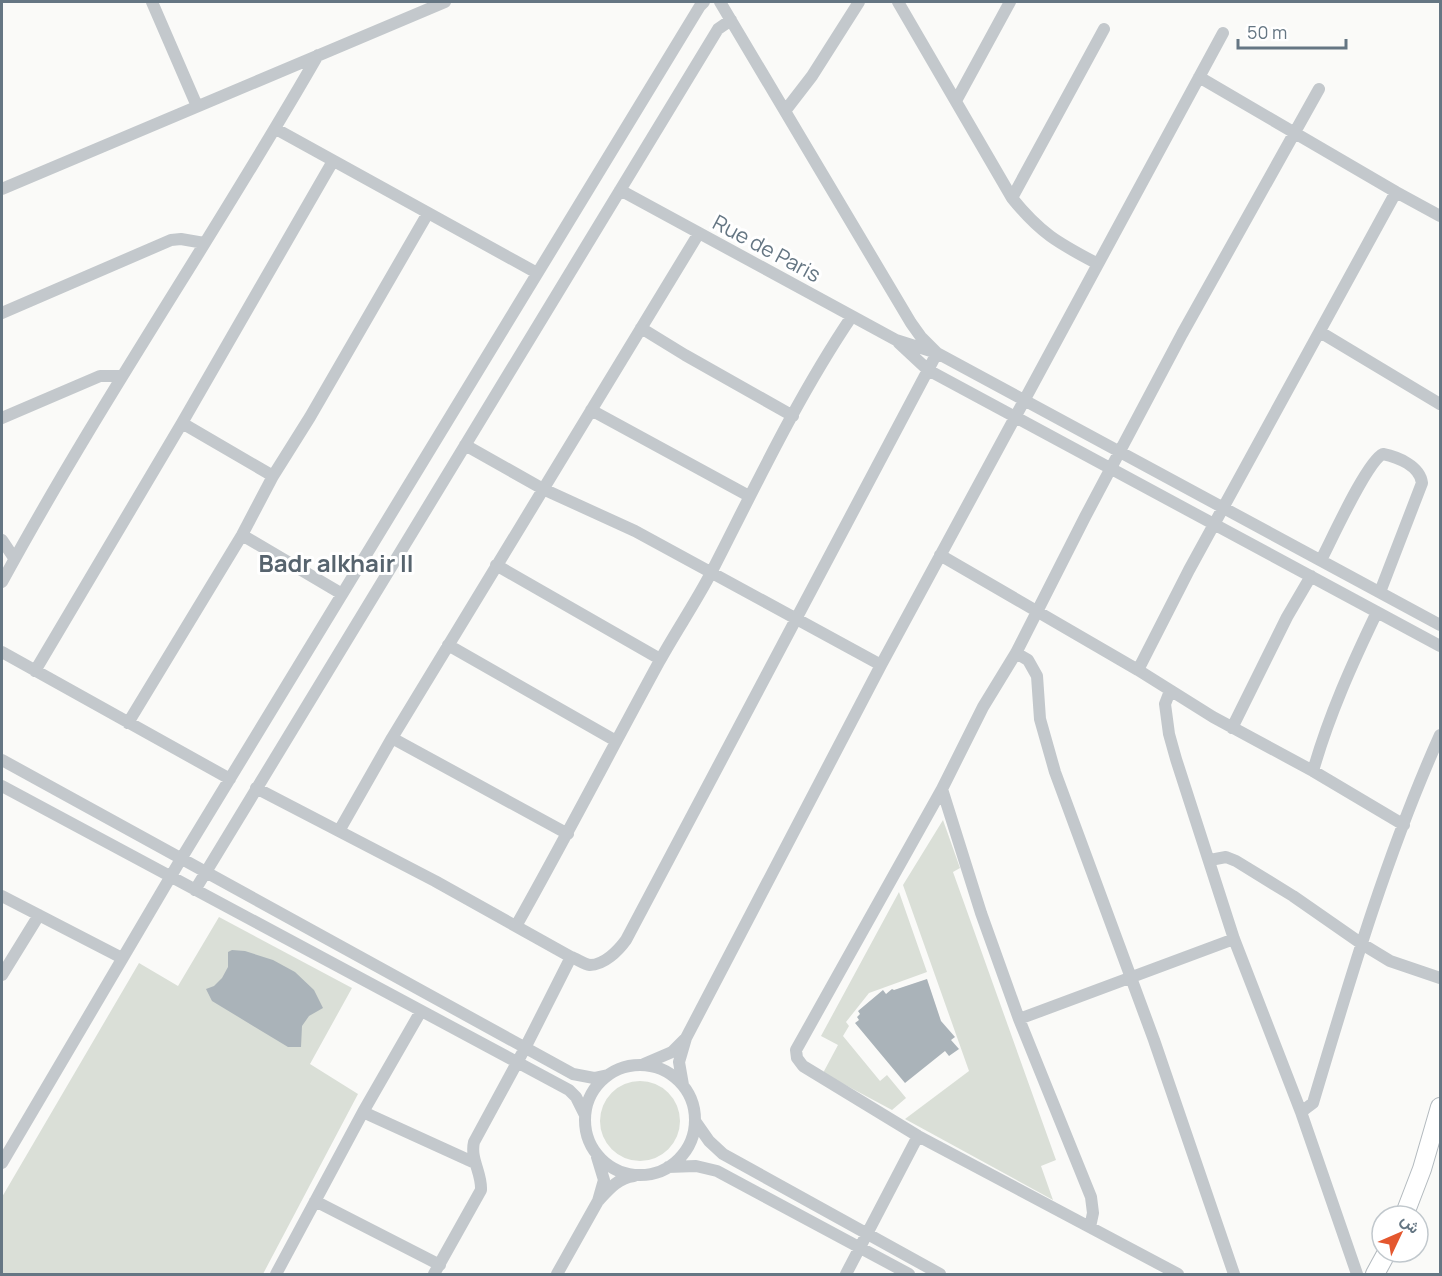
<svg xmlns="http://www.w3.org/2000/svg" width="1442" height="1276" viewBox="0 0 1442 1276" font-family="Manrope,Vazirmatn,sans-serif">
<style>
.green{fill:#dadfd7}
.building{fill:#aab3b9}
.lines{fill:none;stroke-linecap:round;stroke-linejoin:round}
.secondary-casing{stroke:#b3babf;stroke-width:20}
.street{stroke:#c3c8cc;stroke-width:12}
.secondary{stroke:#fff;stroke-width:18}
.labels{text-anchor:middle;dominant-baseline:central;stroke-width:6;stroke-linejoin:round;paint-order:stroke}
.street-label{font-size:21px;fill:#657683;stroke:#fff}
.quarter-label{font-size:24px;font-weight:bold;fill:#57646e;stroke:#fff}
</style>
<rect width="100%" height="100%" fill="#fafaf8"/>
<!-- green -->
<path class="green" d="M 943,820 L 960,868 L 953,872 L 1056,1160 L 1041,1166 L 1053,1200 L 905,1119 L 969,1071 L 903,885 Z
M 899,892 L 927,972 L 869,993 L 846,1022 L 849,1026 L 843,1036 L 880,1081 L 887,1075 L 906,1098 L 892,1110 L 823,1073 L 838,1045 L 821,1036 Z
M 219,917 L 352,988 L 310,1064 L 358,1094 L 263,1274 L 2,1274 L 2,1197 L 139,963 L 178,986 Z
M600 1121a40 40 0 1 1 80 0a40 40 0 1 1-80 0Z"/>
<!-- building -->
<path class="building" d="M 232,950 L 245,951 L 273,960 L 295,972 L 314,990 L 323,1008 L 309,1016 L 302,1026 L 301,1047 L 288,1047 L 212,1001 L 206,989 L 214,986 L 222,978 L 228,967 L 228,952 Z
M 927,979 L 941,1021 L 955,1037 L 951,1040 L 959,1049 L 949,1056 L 945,1051 L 905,1083 L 855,1023 L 859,1020 L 857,1017 L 860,1014 L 858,1011 L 883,990 L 886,994 L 892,989 L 894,990 Z"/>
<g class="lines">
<defs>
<path id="secondary" d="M 1404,1216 L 1422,1169 L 1440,1107
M 1375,1274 L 1387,1252"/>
</defs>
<!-- secondary casing -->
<use href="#secondary" class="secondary-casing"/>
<!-- street -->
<path class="street" d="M 152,2 L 197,106
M 898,2 L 1012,198 C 1040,233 1058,243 1098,264
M 1199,77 L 1396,192 L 1440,216
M 956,101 L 1010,2
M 785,111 L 812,76 L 859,2
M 276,129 L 537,273
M 2,189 L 445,2
M 620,190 L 896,340 L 937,353 L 1440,625
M 1012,198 L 1104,29
M 2,313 L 171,240 L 181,239 L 204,243
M 641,328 L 685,355 L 793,416
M 1320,332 L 1440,404
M 899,343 L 928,370 L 1440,646
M 591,410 L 749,496
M 2,418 L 100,376 L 122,376
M 182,423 L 273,476
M 465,445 L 543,489 L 635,531 L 881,665
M 242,535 L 342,594
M 2,540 L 14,558
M 940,555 L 1138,670 L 1213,717 L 1313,771 L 1404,825
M 1321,560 C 1331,541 1367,461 1383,454 C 1398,457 1420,466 1422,483 L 1380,592
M 496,565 L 660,659
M 2,582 C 100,402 216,233 318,55
M 448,645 L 616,741
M 2,652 L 230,779
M 1016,653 L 1028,660 L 1037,676 L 1040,719 L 1055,772 L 1154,1040 L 1234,1274
M 1138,670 L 1189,570 L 1396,192
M 35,671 L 182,423 L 333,161
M 1170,691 L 1165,704 L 1169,734 L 1176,759 L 1234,939 L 1301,1112 L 1357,1274
M 128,723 L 242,535 L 273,476 L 310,417 L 428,213
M 1232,728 L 1287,617 L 1311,576
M 392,738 L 568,834
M 2,760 L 573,1074 L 594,1078 L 608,1075
M 1313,771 C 1329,715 1352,664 1377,612
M 2,786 L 569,1090 L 576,1097 L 585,1115
M 256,788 L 435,881 L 571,957 C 577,959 584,964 590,965 C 604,965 618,951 626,940 L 937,353 L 921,337 L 911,323 L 720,2
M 942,789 L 981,913 L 1019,1019 L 1091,1197 L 1093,1213 L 1090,1227
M 339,831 L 392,738 L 699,233
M 1210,860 L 1226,857 L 1236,861 L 1293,896 L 1362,944 L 1390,961 L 1440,978
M 195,890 L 718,29 L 731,20
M 2,896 L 122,958
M 516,926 C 565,839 611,750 659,662 C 676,631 696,602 712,571 C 756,485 798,396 852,316
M 2,975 L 39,915
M 1019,1019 L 1234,939
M 686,1038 L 881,665 L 1223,33
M 644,1064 L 672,1052 L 686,1038 L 679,1062 L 683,1085
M585 1120a55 55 0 1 1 110 0a55 55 0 1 1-110 0Z
M 363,1112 L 475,1163
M 1301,1112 L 1313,1103 C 1350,979 1387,853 1440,735
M 695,1121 L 709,1141 L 723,1154 L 940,1274
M 597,1157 L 604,1180 L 598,1201 C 609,1189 618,1178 634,1176
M 2,1163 L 181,859 L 700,6 L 704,2
M 668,1167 L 696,1166 L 717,1171 L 909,1274
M 315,1201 L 440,1265
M 276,1274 L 363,1112 L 421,1011
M 434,1274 L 481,1190 C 482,1173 470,1159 474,1142 L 525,1048 L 571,957
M 557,1274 L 598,1201
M 846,1274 L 918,1136
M 1178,1274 L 918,1136 L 803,1066 L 797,1058 L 796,1050 L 942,789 L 983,707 L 1016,653 L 1085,517 L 1182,334 L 1319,89"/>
<!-- secondary -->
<use href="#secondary" class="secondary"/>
</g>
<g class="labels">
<!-- street labels -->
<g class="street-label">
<text transform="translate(767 248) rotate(28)">Rue de Paris</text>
</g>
<!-- quarter labels -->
<g class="quarter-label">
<text x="336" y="562">Badr alkhair II</text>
</g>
</g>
<!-- border -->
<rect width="1442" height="1276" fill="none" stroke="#657683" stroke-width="6"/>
<!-- north arrow -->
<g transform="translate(1400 1234) rotate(46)"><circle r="28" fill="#ffffff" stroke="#c1c8cd" stroke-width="1.5"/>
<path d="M0-4.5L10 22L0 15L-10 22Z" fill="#e4572e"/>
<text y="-9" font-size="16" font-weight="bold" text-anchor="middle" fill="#657683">ش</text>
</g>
<!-- scale -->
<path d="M1238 39v9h108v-9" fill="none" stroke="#657683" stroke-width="3"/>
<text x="1247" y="39" font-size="18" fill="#657683" stroke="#ffffff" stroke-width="4.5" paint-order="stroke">50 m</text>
</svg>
